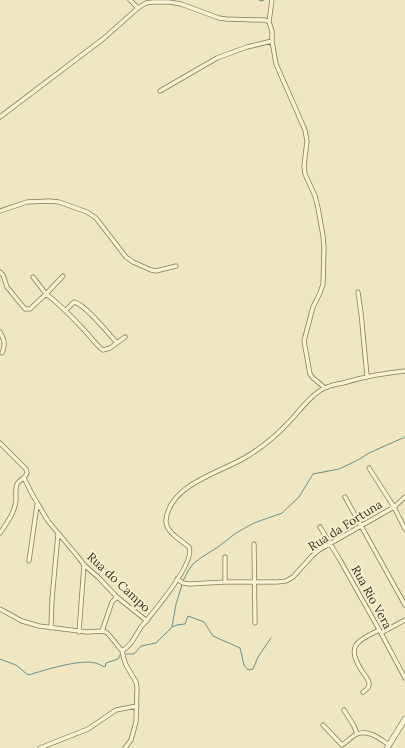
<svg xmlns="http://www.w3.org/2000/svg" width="405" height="748" viewBox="0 0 405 748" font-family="Lora,serif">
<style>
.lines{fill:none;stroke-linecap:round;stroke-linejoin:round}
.stream{stroke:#6a8e8a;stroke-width:1}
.street-casing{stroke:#887858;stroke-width:5}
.secondary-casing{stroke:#69593b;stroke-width:6}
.street{stroke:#f9f3d4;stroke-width:3.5}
.secondary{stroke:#f9f3d4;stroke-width:5}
.labels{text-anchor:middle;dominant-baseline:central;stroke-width:4;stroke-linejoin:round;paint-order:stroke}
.street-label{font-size:12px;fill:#372d1d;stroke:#f6f0d0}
</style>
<rect width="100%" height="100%" fill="#eee7c1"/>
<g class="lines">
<!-- stream -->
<path class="stream" d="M 259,0 L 261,1 L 264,0
M 183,581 L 188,571 L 193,564 L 202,557 L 218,547 L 236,533 L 254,523 L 282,513 L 299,497 L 313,474 L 339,469 L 358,460 L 369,453 L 405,437
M 172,627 L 177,625 L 185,624 L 188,616 L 204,622 L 213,636 L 240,648 L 244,665 L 248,670 L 253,669 L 258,657 L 271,638
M 126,654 L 134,654 L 141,646 L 156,643 C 161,637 167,633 172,627 L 176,604 L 182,585
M 0,659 L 16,665 L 28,675 C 46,670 78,659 96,663 C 99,664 102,666 105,667 L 106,663 L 118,659 L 120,655"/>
<defs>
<path id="street" d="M 130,0 L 138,8
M 272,0 L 269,22 L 272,31 L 272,41 L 276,64 L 305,130 L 307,141 L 304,166 L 305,174 L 315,196 L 318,208 L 323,236 L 324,248 L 323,284 L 320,293 L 313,307 L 304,341 L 310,374 L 313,378 L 325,388
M 160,91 L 217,58 L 247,47 L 272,41
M 0,117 L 103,39 L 138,8 L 146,3 L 152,2 L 169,2 L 181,4 L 219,18 L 226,19 L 260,20 L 265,20 L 269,22
M 0,211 L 27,202 L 49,201 L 59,202 L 87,212 L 96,218 L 126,257 L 133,262 L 151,270 L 156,271 L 176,266
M 0,272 L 3,275 L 7,287 L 25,309 L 30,309 L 46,294 C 61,305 73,318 85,331 C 91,337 97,346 103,350 L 110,348 L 125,337
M 33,277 L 46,294 L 63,276
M 358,292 L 361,313 L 367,376
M 66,310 L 74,302 C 85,304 109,334 117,343
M 0,332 C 4,339 6,345 2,353
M 0,443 L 26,469 L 27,473 C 25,479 20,479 17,484 C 15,489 16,495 16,500 C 15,512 7,523 0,533
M 369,468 L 394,507 L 405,529
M 24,478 L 32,494 L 48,521 L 79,558 L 84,565 L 98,577 L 117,597 L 147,621
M 345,497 L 405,605
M 320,527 L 340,560 L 381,633 L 405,678
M 254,544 L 255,623
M 225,557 L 225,582 L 277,582 L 286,581 L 293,577 L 312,556 L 319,550 L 394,507 L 405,497
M 29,561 L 37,505
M 177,579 L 183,583 L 189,584 L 225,582
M 0,609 L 22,621 L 39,626 L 87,632 L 102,631 L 106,632 L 110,636 L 122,651 L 124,659 L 126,665 L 136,682 L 137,688 L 136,722 L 131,740 L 125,748
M 51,628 L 52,599 L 58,534
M 102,631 L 112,602 L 117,597
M 79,632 L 84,565
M 381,633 L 405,620
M 122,651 C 132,645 135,636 141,627 C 152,614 196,562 189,547 C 181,540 165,532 166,520 C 170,484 220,473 246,457 C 261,448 276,436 288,423 C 299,412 311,394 325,388 C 331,385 337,384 343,383 C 363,377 384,373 405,371
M 363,692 C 366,690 369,688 369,685 C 370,680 364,675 362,671 C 358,665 351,653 356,645 C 361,638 372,634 379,630
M 344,710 L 354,726 L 357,734
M 323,725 L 342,745 C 347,742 352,736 357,734 C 369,729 380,739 389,745
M 40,748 L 88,729 L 116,710 L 137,706"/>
<path id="secondary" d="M 387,748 L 405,719"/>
</defs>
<!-- street casing -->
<use href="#street" class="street-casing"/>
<!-- secondary casing -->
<use href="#secondary" class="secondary-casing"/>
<!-- street -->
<use href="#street" class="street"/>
<!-- secondary -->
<use href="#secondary" class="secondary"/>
</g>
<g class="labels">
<!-- street labels -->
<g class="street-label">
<text transform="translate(345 525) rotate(-32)">Rua da Fortuna</text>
<text transform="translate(119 582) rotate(43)">Rua do Campo</text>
<text transform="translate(372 597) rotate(61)">Rua Rio Vera</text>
</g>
</g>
</svg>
